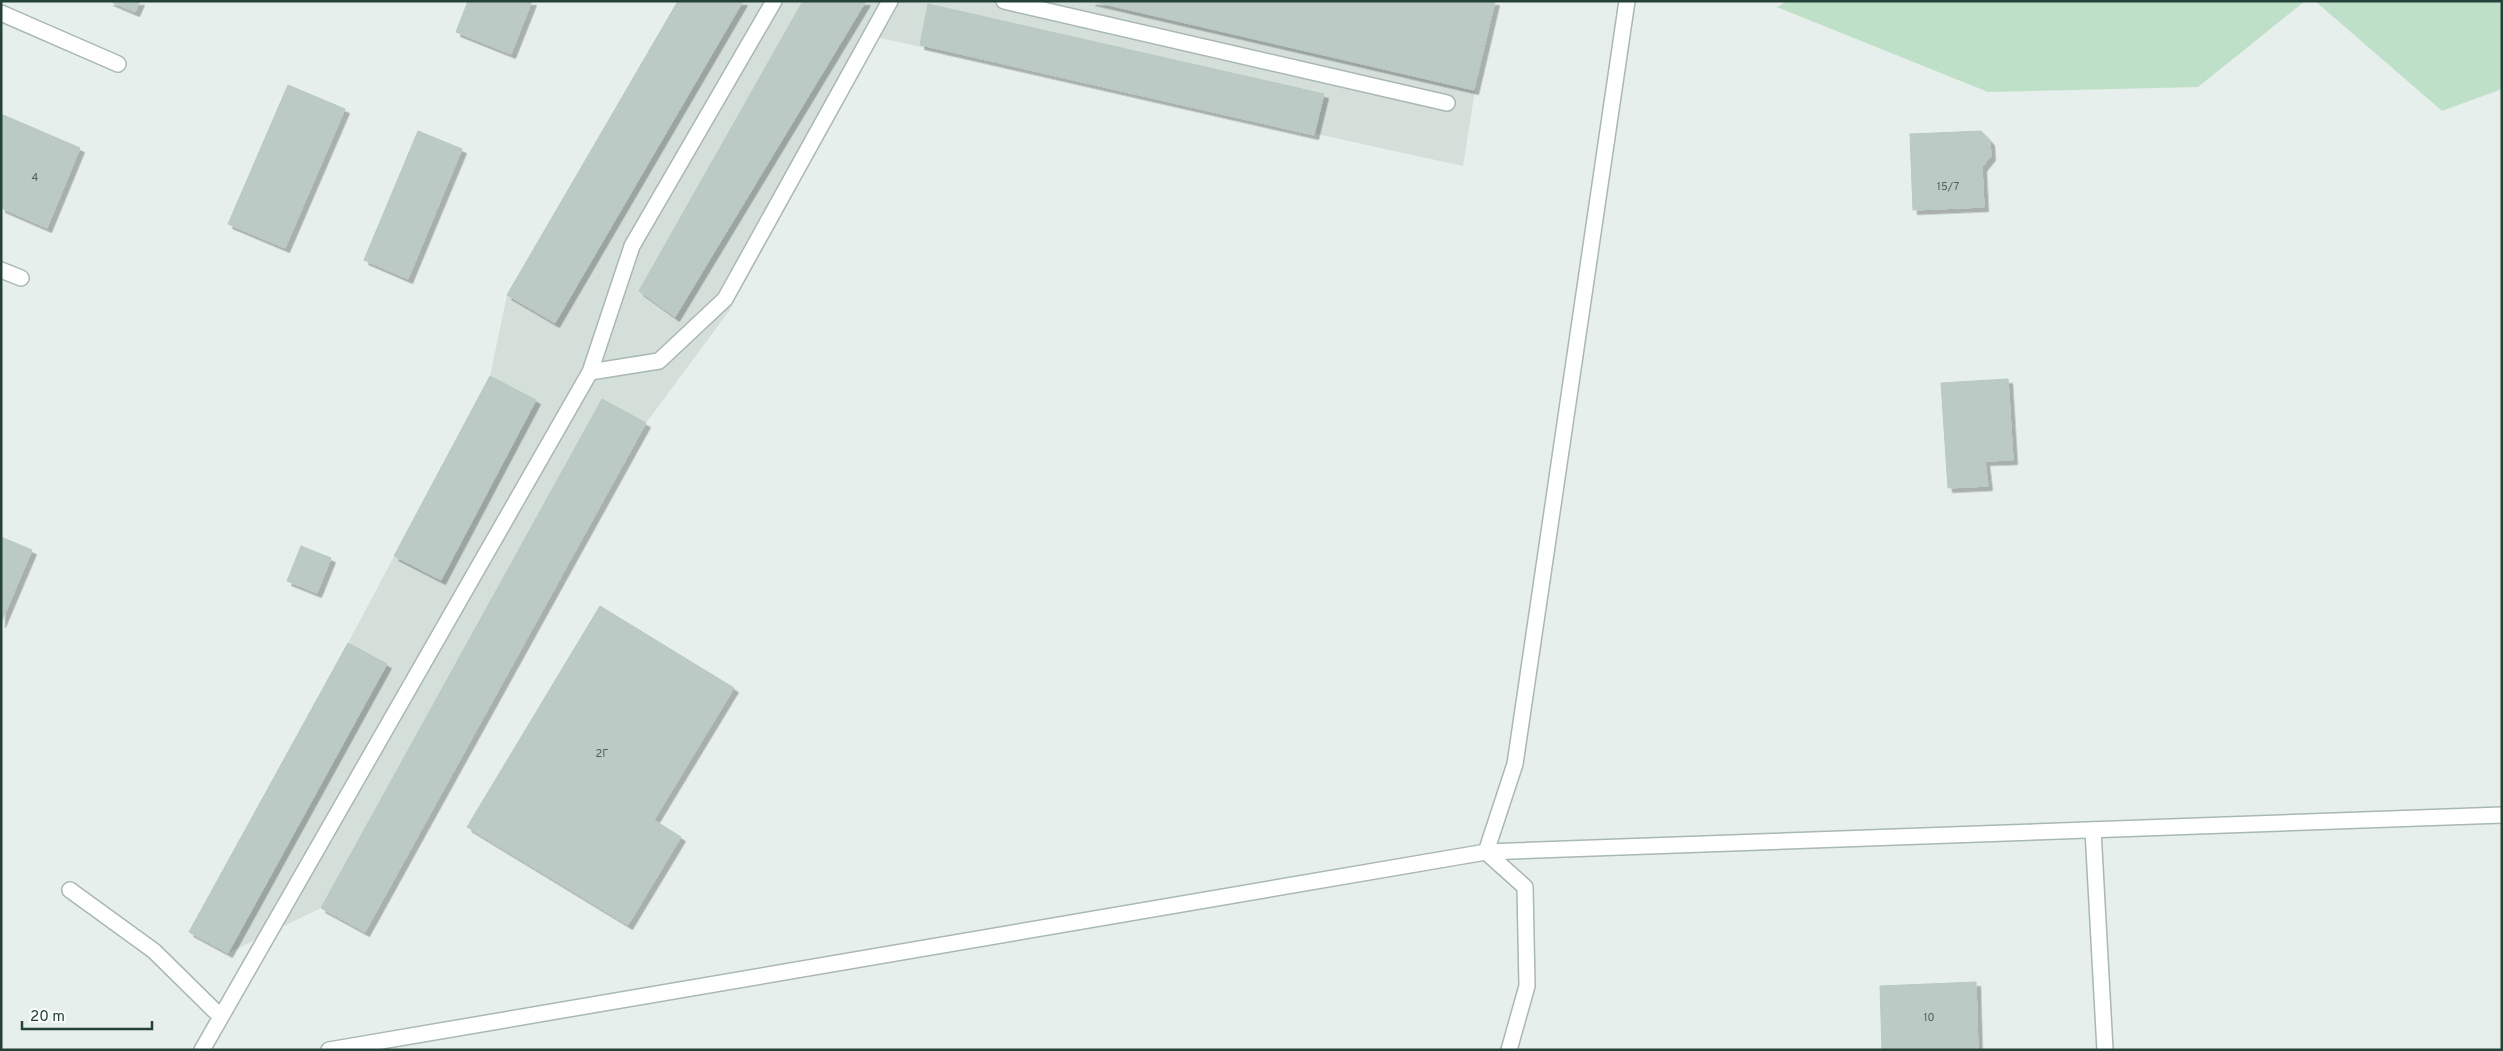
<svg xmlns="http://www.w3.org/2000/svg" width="2503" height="1051" viewBox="0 0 2503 1051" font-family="Overpass,sans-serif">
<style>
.built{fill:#d4dfda}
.green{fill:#bfe0c8}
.building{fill:#bbcac4;stroke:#b8c9c2;filter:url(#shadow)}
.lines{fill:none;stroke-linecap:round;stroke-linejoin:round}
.service-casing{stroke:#a8b8b2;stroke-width:18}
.minor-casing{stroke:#a8b8b2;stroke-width:18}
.service{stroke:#fff;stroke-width:15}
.minor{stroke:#fff;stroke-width:15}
.labels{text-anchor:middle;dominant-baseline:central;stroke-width:4;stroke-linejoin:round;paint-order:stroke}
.number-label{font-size:11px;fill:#4a645c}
</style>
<defs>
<filter id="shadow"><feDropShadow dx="4.5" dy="4.5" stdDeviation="0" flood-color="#0004"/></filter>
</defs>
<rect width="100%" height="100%" fill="#e6efeb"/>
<!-- built -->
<path class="built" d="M 678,1 L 1495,1 L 1475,90 L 1463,166 L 880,38 L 729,311 L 646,423 L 365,932 L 321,908 L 228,953 L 189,932 L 348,643 L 490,376 L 507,295 Z"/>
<!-- green -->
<path class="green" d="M 1787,1 L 2305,1 L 2198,87 L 1988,92 L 1777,7 Z
M 2315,1 L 2502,1 L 2502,89 L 2442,111 Z"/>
<!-- building -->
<path class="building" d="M 109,1 L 140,1 L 135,12 Z
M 468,1 L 532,1 L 511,54 L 456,32 Z
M 678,1 L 743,1 L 555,323 L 507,295 Z
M 803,1 L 866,1 L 675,317 L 639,291 Z
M 1091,1 L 1495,1 L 1474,90 Z
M 928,4 L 1324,94 L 1314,135 L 920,45 Z
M 288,85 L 345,109 L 285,248 L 228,224 Z
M 1,114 L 80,148 L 47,228 L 1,208 Z
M 418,131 L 462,149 L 408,279 L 364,260 Z
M 1981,131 L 1990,141 L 1991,156 L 1982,167 L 1984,207 L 1913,210 L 1910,134 Z
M 490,376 L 536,400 L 441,580 L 394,556 Z
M 2008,379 L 2013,460 L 1985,461 L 1988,486 L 1948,488 L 1941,383 Z
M 602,399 L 646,423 L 365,932 L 321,908 Z
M 1,537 L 32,550 L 1,623 Z
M 301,546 L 331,558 L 317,593 L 287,581 Z
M 600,606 L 734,688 L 654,820 L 681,837 L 628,925 L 467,827 Z
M 348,643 L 387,664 L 228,953 L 189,932 Z
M 1976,982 L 1978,1050 L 1882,1050 L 1880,986 Z"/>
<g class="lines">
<defs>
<path id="service" d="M 1004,1 L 1447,103
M 1,13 L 118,64
M 1,270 L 21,278
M 590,372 L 659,361 L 725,299 L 890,1
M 2093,830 L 2105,1050
M 1486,852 L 1525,887 L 1527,986 L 1509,1050
M 70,890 L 154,951 L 221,1017
M 202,1050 L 590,372 L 632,246 L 774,1"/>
<path id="minor" d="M 1486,852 L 2502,815
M 329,1050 L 1486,852 L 1515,764 L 1627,1"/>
</defs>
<!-- service casing -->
<use href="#service" class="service-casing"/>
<!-- minor casing -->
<use href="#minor" class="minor-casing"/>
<!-- service -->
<use href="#service" class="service"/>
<!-- minor -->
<use href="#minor" class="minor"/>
</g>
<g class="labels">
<!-- number labels -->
<g class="number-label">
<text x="35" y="178">4</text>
<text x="1948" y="187">15/7</text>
<text x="602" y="754">2Г</text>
<text x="1929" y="1018">10</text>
</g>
</g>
<!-- border -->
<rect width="2503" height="1051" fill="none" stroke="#24423a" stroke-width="5"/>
<!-- scale -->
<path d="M22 1021v8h130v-8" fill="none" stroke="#24423a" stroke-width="2.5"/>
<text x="30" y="1021" font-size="15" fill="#24423a" stroke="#f7fbf9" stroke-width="4" paint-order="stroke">20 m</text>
</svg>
